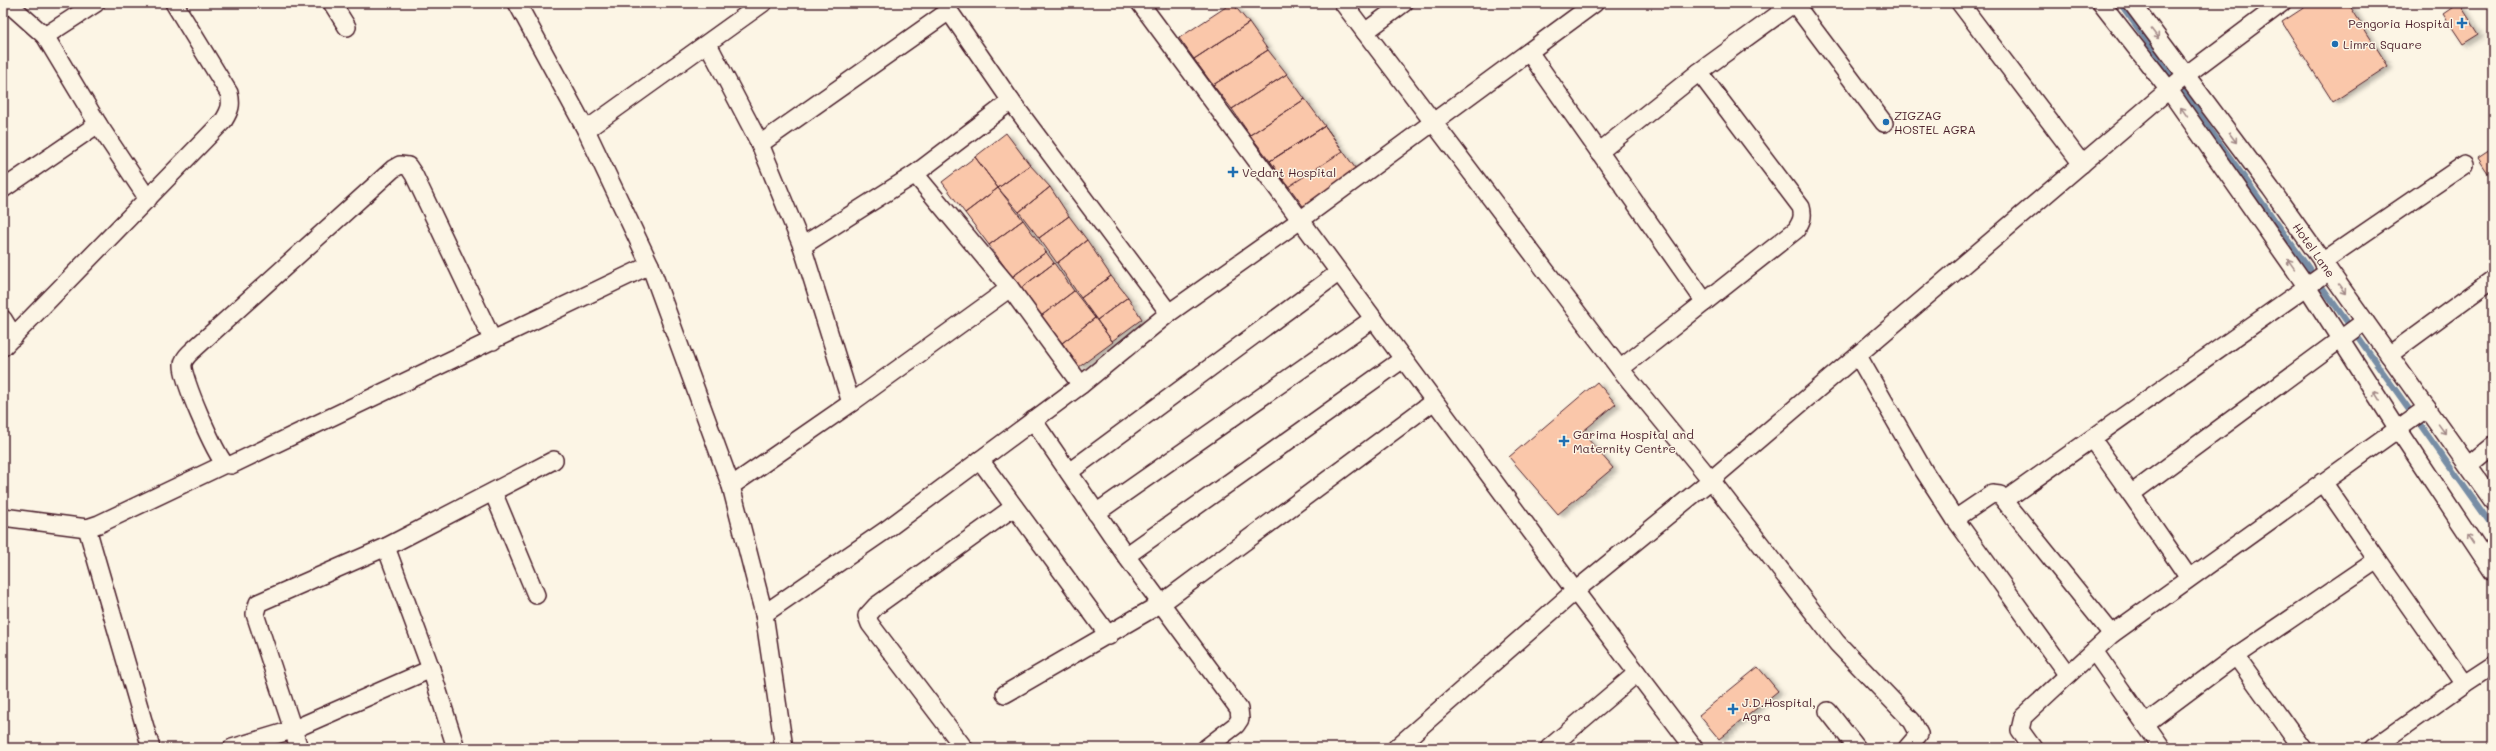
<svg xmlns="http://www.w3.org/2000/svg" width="2496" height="751" viewBox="0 0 2496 751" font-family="Mali,sans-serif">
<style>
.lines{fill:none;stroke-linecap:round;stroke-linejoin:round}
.stream{stroke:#778da5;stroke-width:6}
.building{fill:#fac7aa;stroke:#4a1f2b;filter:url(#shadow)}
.minor-casing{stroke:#4a1f2b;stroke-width:20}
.minor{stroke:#fcf5e5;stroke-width:17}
.oneway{stroke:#a38a88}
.poi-dot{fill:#1f6fb2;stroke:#fcf5e5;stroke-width:1.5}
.labels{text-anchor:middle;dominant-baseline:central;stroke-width:3;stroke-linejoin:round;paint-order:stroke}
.poi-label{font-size:12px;fill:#4a1f2b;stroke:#fcf5e5;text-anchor:start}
.street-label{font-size:12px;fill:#4a1f2b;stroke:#fcf5e5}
</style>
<defs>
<filter id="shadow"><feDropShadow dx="4.5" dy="2.5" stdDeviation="2" flood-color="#0004"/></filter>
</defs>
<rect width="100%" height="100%" fill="#fcf5e5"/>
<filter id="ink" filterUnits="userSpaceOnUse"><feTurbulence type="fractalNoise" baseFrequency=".025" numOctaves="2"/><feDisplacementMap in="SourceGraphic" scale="8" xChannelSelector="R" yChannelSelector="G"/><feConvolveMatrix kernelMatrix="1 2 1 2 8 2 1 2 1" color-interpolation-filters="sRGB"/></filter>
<g filter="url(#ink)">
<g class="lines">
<!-- stream -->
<path class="stream" d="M 2120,3 L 2493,527"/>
</g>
<!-- building -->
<path class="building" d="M 1232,3 L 1249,23 L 1194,59 L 1179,38 Z
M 2311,3 L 2348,3 L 2388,66 L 2333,102 L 2282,22 Z
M 2459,3 L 2479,34 L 2463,44 L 2443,14 Z
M 1249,23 L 1268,50 L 1213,85 L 1194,59 Z
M 1268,50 L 1287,74 L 1232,109 L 1213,85 Z
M 1287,74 L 1305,99 L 1250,135 L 1232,109 Z
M 1305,99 L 1325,126 L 1270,161 L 1250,135 Z
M 1325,126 L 1343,151 L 1288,187 L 1270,161 Z
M 1325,126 L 1358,172 L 1306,210 L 1270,161 Z
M 1006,133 L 1030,165 L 998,188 L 975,157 Z
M 2493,148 L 2493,178 L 2492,179 L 2478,158 Z
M 975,157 L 998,188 L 965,213 L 942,182 Z
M 1030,165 L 1050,187 L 1019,212 L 998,188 Z
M 1050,187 L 1069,216 L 1039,238 L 1019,212 Z
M 998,188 L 1023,220 L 989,245 L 965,213 Z
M 1069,216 L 1087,240 L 1057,263 L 1039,238 Z
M 1023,220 L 1046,252 L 1012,277 L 989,245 Z
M 1087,240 L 1111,276 L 1081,298 L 1057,263 Z
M 1046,252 L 1054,263 L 1021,288 L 1012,277 Z
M 1054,263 L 1074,291 L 1041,316 L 1021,288 Z
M 1111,276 L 1128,297 L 1097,320 L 1081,298 Z
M 1074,291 L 1095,318 L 1062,343 L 1041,316 Z
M 1128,297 L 1142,319 L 1112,341 L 1097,320 Z
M 1095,318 L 1113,342 L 1079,367 L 1062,343 Z
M 1597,382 L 1616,404 L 1582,432 L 1613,468 L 1558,514 L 1509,457 Z
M 1758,667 L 1778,691 L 1719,739 L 1699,715 Z"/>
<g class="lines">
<defs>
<g id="minor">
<path d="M 8,3 L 45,36 L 98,124 L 148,199"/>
<path d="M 332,3 L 347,27"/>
<path d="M 517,3 L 586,130 L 650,265 L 731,486 L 764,614 L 784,748"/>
<path d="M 1140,3 L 1575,591 L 1694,748"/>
<path d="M 1343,3 L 1620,369 L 1711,480 L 1837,643 L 1912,721 L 1919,734 L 1907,748"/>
<path d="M 1794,3 L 1884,123"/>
<path d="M 1960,3 L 2082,164"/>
<path d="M 2101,3 L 2169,90 L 2307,287 L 2398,429 L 2493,572"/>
<path id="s1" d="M 2132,3 L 2271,189 L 2493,501"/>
<path d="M 949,11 L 1011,101 L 1169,313"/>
<path d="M 1365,32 L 1404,3"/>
<path d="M 45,36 L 96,3"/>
<path d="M 708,44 L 760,144 L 949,11 L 944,3"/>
<path d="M 1529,52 L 1705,302"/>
<path d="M 1699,72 L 1794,3"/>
<path d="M 586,130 L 763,3"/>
<path d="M 760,144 L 802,246"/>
<path d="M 1599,152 L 1699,72 L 1801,207 C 1804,217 1801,222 1796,230 L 1620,369"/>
<path d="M 3,189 L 98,124"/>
<path d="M 2322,262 L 2464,165"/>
<path d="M 1010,288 L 1081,385"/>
<path d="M 3,319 L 14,337"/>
<path d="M 493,341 L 414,175 L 408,166 L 400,165 L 393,169 L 192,351 C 188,355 184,358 183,364 C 181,377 215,453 225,464 L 231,465 L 650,265"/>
<path d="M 3,347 L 224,120 C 230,110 232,105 229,93 L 174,3"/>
<path d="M 2389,355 L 2493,279"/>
<path d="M 1858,356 L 1924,471 L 1955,519 L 2067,674"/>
<path d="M 851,403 L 1010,288 L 915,174"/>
<path d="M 1033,420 L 1126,556 L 1239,709 L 1240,719 L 1236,725 L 1206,748"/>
<path d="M 2092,439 L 2131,494"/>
<path d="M 980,460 L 1109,636"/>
<path d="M 2469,465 L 2493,445"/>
<path d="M 1069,472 L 1338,273"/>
<path d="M 731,486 L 851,403 L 802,246 L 915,174 L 1011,101"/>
<path d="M 493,492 L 536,595"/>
<path d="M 2005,500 L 2329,271"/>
<path d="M 1096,513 L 1373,319"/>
<path d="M 3,517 L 87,528 L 99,524 L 225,464"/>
<path d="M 1955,519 L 1992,494 L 2000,495 L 2112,634"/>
<path d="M 87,528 L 151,748"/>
<path d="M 386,547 L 431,669 L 456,748"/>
<path d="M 1126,556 L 1403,359"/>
<path d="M 2189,578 L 2131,494 L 2365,321"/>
<path d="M 764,614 L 886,530 L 1081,385 L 1169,313 L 1299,221 L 1595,3"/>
<path d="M 2094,651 L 2162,748"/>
<path d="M 2236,656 L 2377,560 L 2323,482"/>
<path d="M 2464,684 L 2493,665"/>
<path d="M 1005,694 L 1162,603 L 1434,401"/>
<path d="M 1828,711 L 1857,748"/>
<path d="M 2145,724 L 2236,656 L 2302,748"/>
<path d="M 232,748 L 292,730 L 431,669"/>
<path d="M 299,748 L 255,614 L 258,603 L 386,547 L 554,460"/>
<path d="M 964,748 L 870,624 L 867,616 L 876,606 L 1014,507"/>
<path d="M 1396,748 L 1575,591 L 1711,480 L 2186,75 L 2282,3"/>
<path d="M 1549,748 L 1637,673"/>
<path d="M 2033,748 L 2020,730 L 2023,717 L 2112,634 L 2427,408"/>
<path d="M 2374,748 L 2464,684 L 2377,560"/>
</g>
</defs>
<!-- minor casing -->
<use href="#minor" class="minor-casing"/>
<!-- minor -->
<use href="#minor" class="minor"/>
</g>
<!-- one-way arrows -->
<defs><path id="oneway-shaft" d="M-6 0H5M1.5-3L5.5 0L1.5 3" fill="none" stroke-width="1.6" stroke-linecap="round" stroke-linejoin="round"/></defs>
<g class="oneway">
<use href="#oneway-shaft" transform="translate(2155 34) rotate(53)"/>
<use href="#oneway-shaft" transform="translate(2184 112) rotate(-125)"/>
<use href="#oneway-shaft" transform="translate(2233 138) rotate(53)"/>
<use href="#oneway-shaft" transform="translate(2291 264) rotate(-125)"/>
<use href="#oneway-shaft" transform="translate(2342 289) rotate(54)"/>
<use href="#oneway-shaft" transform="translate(2377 396) rotate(-122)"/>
<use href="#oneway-shaft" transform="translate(2442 429) rotate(54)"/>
<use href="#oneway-shaft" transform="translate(2471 539) rotate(-124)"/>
</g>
</g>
<!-- markers -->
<g class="poi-dot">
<path d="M2460 17h4v4h4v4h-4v4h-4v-4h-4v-4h4z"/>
<circle cx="2335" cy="44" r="4"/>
<circle cx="1886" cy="122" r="4"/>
<path d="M1231 166h4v4h4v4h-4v4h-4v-4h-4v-4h4z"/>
<path d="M1562 435h4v4h4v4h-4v4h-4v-4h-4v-4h4z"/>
<path d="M1731 703h4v4h4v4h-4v4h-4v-4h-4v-4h4z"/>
</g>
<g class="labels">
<!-- poi labels -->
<g class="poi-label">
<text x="2453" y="23" text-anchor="end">Pengoria Hospital</text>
<text x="2343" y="44">Limra Square</text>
<text x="1894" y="115">ZIGZAG<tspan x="1894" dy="14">HOSTEL AGRA</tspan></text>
<text x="1242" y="172">Vedant Hospital</text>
<text x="1573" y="434">Garima Hospital and<tspan x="1573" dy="14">Maternity Centre</tspan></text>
<text x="1742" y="702">J.D.Hospital,<tspan x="1742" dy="14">Agra</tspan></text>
</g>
<!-- street labels -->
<g class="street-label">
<text stroke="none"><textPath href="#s1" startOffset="307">Hotel Lane</textPath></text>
</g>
</g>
<!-- margin -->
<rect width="2496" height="751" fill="none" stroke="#fcf5e5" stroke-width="16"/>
<rect x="8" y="8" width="2480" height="735" fill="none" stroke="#4a1f2b" stroke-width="1.5" filter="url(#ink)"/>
</svg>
